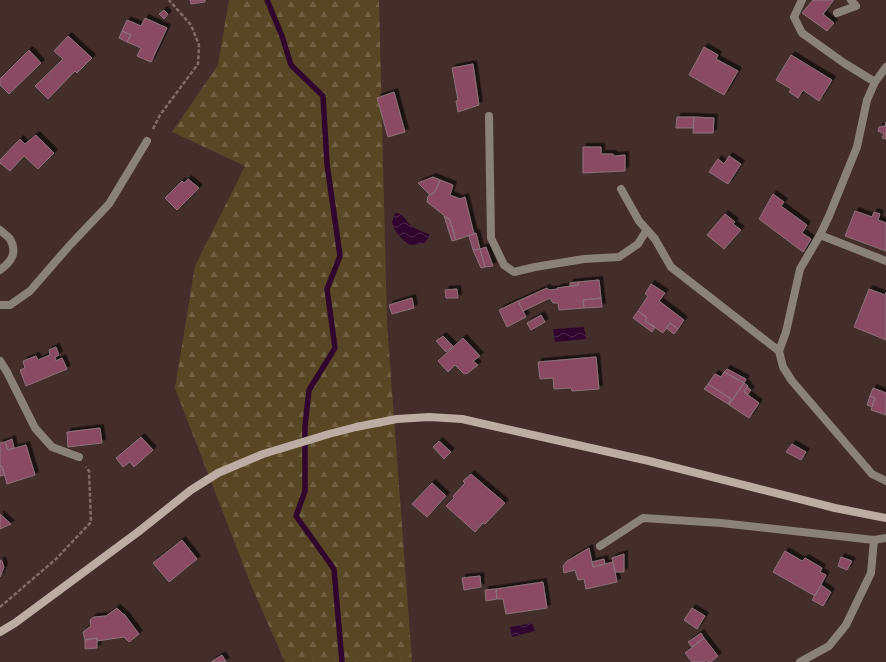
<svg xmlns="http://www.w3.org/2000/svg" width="886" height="662" viewBox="0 0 886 662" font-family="Inter,sans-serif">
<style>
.forest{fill:url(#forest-firs)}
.water{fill:url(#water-waves)}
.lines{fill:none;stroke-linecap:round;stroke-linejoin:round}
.stream{stroke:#31062e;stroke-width:5.5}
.building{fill:#8a4c62;stroke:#8b727a;filter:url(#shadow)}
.path{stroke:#806c6a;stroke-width:2.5;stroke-dasharray:4 2;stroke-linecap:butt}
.service{stroke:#8b817b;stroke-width:8}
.minor{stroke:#8b817b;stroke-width:8}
.secondary{stroke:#bcaca3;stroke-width:8}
</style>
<defs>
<pattern id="forest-firs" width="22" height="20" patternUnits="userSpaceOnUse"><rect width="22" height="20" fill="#594625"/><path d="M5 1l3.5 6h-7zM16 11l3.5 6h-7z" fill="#716144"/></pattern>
<pattern id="water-waves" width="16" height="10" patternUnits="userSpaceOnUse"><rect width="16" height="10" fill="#31062e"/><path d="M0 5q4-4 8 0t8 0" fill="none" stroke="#4f2a4c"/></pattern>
<filter id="shadow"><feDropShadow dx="3.5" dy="-3.5" stdDeviation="0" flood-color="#0009"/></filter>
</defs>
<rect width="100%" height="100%" fill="#442e2c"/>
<!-- forest -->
<path class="forest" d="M 229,0 L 379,0 L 387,323 L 412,662 L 285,662 L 251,585 L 175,388 L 195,266 L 245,166 L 172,132 L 218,65 Z"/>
<!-- water -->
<path class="water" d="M 395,213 C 404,212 406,223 413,227 C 418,230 424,232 429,234 C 429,244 418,245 410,245 C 402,240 394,232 392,222 Z
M 584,327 L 586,339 L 555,342 L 553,329 Z
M 532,623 L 535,631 L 512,637 L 510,627 Z"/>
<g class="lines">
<!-- stream -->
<path class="stream" d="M 267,0 L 282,36 L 291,65 L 323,96 L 327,164 L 340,256 L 327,289 L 335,348 L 309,390 L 305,426 L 305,491 L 296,516 L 334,569 L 342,662"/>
</g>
<!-- building -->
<path class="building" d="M 190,0 L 205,0 L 205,2 L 191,4 Z
M 813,0 L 834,0 L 823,14 L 834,23 L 827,31 L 802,13 Z
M 164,10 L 168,14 L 164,19 L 159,14 Z
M 145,18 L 167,28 L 151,62 L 137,56 L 141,48 L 127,42 L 131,35 L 122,31 L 127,20 L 141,26 Z
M 122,31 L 131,35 L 127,42 L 119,38 Z
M 68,36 L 92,58 L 77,73 L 75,71 L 48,99 L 35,86 L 63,59 L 54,51 Z
M 704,47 L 718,55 L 716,59 L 738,71 L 724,95 L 689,75 Z
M 29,50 L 41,63 L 9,94 L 0,85 L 0,79 Z
M 791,55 L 832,80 L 819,101 L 803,90 L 798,98 L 789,92 L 791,89 L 776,80 Z
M 473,64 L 479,105 L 458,112 L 456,101 L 458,100 L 452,68 Z
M 394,92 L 405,132 L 388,137 L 377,98 Z
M 677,117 L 694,117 L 693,128 L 676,128 Z
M 694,117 L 714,118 L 713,133 L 693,133 Z
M 886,122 L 886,139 L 882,138 L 884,134 L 878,131 L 879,127 L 885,126 Z
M 36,135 L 54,153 L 38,169 L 24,156 L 10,171 L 0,163 L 0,160 L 20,139 L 25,144 Z
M 583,147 L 601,147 L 601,154 L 613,154 L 614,156 L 625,155 L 625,171 L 583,173 Z
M 729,156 L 741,164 L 728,184 L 709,172 L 718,159 L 724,164 Z
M 433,177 L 440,180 L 435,192 L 430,195 L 418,183 Z
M 188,179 L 199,188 L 177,210 L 165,198 L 182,181 L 184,183 Z
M 440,180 L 453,185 L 450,195 L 460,199 L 465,197 L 474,234 L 456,240 L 450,220 L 427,202 L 428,196 L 435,192 Z
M 773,194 L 784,202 L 781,206 L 807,225 L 802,233 L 811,239 L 803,252 L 759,219 Z
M 855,211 L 872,217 L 874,212 L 880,214 L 878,220 L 886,223 L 886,251 L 845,236 Z
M 725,214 L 735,222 L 733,224 L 741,230 L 724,249 L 707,235 Z
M 444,216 L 450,220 L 456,240 L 452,241 Z
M 476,233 L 480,249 L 473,250 L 469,236 Z
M 486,247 L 493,266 L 485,267 L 480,249 Z
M 480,249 L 485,267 L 481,268 L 473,250 Z
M 599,280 L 601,298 L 583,300 L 584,308 L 559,310 L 558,303 L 553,303 L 550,298 L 523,311 L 518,301 L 547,288 L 549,290 L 558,289 L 557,288 L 579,285 L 578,282 Z
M 578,282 L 579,285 L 570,286 L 570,283 Z
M 651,284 L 665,293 L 659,301 L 684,320 L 678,329 L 670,323 L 663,333 L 645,321 L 647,318 L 638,311 L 648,296 L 645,294 Z
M 457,289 L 458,298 L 446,298 L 445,290 Z
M 869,289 L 885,295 L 886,292 L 886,340 L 854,327 Z
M 412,298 L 414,308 L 392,314 L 389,305 Z
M 601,298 L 602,307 L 584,308 L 583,300 Z
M 518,301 L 526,317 L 507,327 L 499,310 Z
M 638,311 L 647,318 L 645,321 L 655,327 L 652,332 L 633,318 Z
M 541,315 L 545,322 L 531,330 L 527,323 Z
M 670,323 L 678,329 L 674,334 L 666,328 Z
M 443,336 L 453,346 L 446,352 L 436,341 Z
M 463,338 L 480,356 L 473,361 L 478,365 L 468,373 L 464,374 L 455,365 L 448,372 L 438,361 Z
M 56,347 L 59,355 L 55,357 L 56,361 L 62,358 L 67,369 L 26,386 L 20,370 L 25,368 L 23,361 L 36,356 L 38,360 L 50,355 L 49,350 Z
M 596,357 L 599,389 L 572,391 L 571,388 L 554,389 L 553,378 L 540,379 L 538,362 Z
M 727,369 L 746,379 L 744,383 L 724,372 Z
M 724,372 L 744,383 L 729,405 L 728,404 L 731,399 L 708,384 L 715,374 L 721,377 Z
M 744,383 L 748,386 L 744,392 L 759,403 L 749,418 L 729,405 Z
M 708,384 L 731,399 L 728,404 L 704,389 Z
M 747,387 L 751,390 L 747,395 L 744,392 Z
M 873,388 L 886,393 L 886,415 L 871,410 L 875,398 L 870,396 Z
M 870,396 L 875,398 L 872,407 L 867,405 Z
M 100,428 L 102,443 L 68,447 L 67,432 Z
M 141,437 L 153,450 L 134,467 L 130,462 L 123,467 L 116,458 Z
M 12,439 L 14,448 L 8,450 L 5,442 Z
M 439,441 L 451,452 L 444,459 L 433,447 Z
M 5,442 L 8,450 L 26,445 L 35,475 L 7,484 L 2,466 L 0,466 L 0,443 Z
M 792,444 L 806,452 L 801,460 L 786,452 Z
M 0,466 L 2,466 L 5,475 L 0,476 Z
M 471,474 L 505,503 L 485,524 L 483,523 L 475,532 L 446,506 L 454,498 L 453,496 L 465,483 L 463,481 Z
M 432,483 L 446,496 L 427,517 L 412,504 Z
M 0,514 L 11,524 L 0,529 Z
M 182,540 L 197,559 L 169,582 L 153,563 Z
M 589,548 L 593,567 L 613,562 L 617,582 L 586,589 L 584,579 L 578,580 L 575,570 L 564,573 L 563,566 L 567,561 Z
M 785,551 L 802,561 L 805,558 L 822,568 L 820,572 L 826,575 L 815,596 L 773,572 Z
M 624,554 L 624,572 L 615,572 L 612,558 Z
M 841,557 L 852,561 L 847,570 L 838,566 Z
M 604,559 L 605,564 L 593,567 L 592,562 Z
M 0,560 L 2,561 L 4,567 L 0,577 Z
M 480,576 L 481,587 L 464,590 L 462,578 Z
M 543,582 L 547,608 L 506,614 L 503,599 L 497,599 L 496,589 Z
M 821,585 L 831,592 L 823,606 L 812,600 Z
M 496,589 L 497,599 L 486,601 L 485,590 Z
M 117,608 L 123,614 L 124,614 L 139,634 L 129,642 L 124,637 L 97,641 L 97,638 L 85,640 L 83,632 L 91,626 L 90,620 L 94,617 L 106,616 Z
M 692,608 L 705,616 L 697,629 L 684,620 Z
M 701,633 L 704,638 L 692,647 L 688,642 Z
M 97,638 L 97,648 L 85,649 L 85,640 Z
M 704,638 L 718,656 L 711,662 L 708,662 L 706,660 L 704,662 L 692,662 L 685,653 Z
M 222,655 L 226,662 L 211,662 Z"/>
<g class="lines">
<!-- path -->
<path class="path" d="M 153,129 L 160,115 L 198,64 L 199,45 L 191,25 L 169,0
M 0,607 L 56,559 L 91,522 L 89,471 L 86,467"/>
<!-- service -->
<path class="service" d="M 802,0 L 794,17 L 802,33 L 844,63 L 875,82
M 837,13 L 856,6 L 851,0
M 0,230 C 3,233 8,236 10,239 C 18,253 11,262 0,270
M 820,235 L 886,261
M 0,361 L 7,372 L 35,428 L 52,447 L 79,457
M 600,546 L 643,518 L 721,523 L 874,540 L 886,538
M 800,662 L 829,646 L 846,625 L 871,573 L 874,540"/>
<!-- minor -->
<path class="minor" d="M 886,67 L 875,82 L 867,100 L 857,147 L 829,216 L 820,235 L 800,269 L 786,332 L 779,351 L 783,367 L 792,381 L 872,474 L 886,481
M 489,116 L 491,238 L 504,265 L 514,272 L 535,267 L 584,259 L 619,257 L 638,244 L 646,231
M 621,189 L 639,221 L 655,239 L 671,267 L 779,351
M 0,305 L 10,305 L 30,291 L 70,245 L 109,204 L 147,141"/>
<!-- secondary -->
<path class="secondary" d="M 0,632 L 15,623 L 138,532 L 191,490 L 218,473 L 263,454 L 329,434 L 356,427 L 397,419 L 429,417 L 462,419 L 649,461 L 835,508 L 886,518"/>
</g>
</svg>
